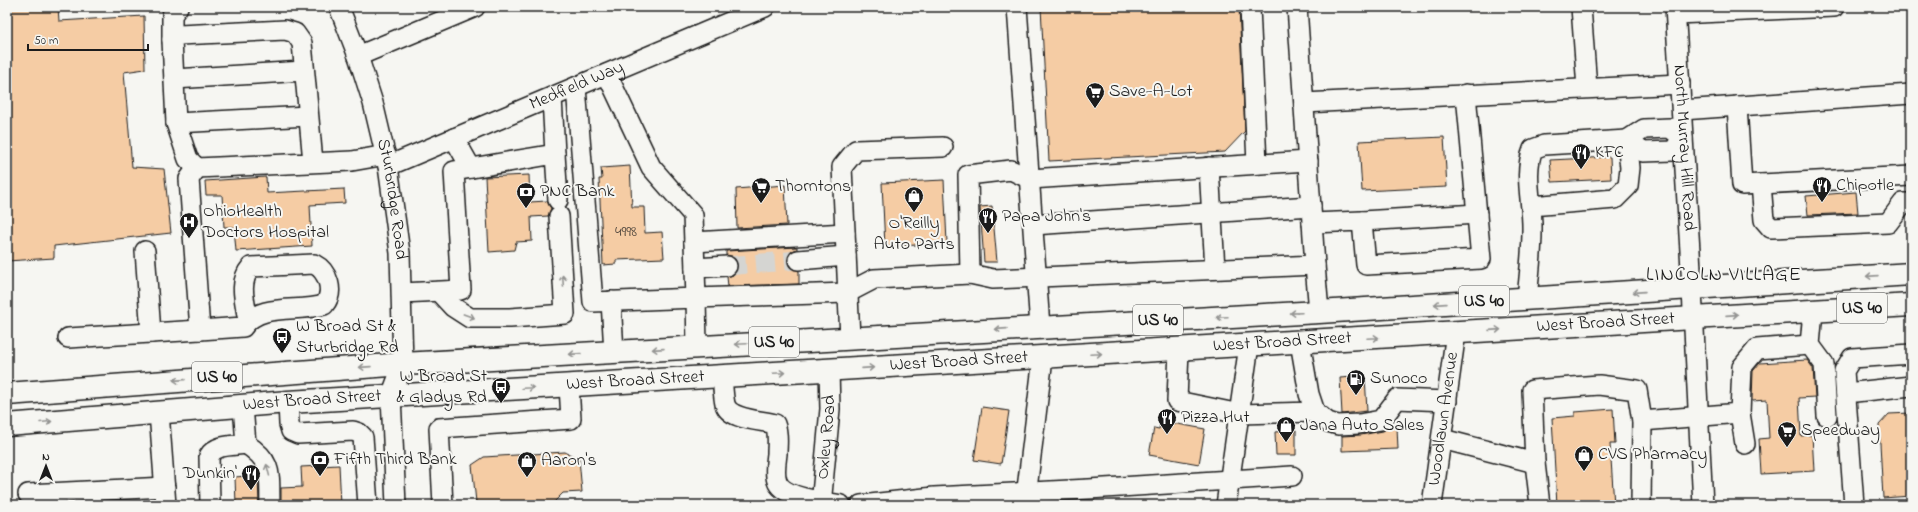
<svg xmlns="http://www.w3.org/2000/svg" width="1918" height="512" viewBox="0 0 1918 512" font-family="'Indie Flower',sans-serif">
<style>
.building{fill:#f5cca4;stroke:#1c1c1c}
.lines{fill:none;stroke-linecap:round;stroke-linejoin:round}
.minor-tunnel{stroke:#d5d5d2;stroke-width:19;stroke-dasharray:19 10;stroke-linecap:butt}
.minor-casing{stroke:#1c1c1c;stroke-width:22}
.major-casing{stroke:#1c1c1c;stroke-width:25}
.minor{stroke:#f6f6f2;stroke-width:19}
.major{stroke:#f6f6f2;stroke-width:22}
.oneway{stroke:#949492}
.labels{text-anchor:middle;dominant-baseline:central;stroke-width:4;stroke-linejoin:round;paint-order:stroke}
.number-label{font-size:16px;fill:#52483e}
.shield{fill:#f6f6f2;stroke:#5d5d5c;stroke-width:1}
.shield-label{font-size:17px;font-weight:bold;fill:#1c1c1c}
.street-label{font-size:18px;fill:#1c1c1c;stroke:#f6f6f2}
.poi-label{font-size:18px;fill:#1c1c1c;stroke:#f6f6f2;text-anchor:start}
.quarter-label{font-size:20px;letter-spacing:1px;fill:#1c1c1c;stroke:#f6f6f2}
</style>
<rect width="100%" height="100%" fill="#f6f6f2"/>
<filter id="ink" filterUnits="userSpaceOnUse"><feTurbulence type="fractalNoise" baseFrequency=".025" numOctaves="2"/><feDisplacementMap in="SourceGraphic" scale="8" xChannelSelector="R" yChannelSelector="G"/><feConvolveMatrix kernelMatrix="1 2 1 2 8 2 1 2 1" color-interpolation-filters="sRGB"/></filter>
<g filter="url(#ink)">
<!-- building -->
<path class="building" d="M 7,7 L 58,7 L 59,21 L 144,16 L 145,69 L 124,72 L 132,167 L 164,169 L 171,233 L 54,246 L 54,258 L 7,261 Z
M 1041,7 L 1239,7 L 1245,131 L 1225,152 L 1049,161 Z
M 1444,137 L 1447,187 L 1362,191 L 1359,141 Z
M 1610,157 L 1611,179 L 1552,182 L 1550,160 Z
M 630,166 L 632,207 L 644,207 L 645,233 L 662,232 L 664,258 L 616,260 L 616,264 L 603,265 L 599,179 L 602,179 L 601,168 Z
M 529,175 L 530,202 L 547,201 L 551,208 L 548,216 L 531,217 L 532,241 L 516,242 L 514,250 L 489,252 L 485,177 Z
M 266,177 L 267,193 L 344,189 L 345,203 L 310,205 L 312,246 L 236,251 L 234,227 L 224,227 L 222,195 L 206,195 L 205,181 Z
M 944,180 L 947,243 L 885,247 L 882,183 Z
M 785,185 L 787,225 L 737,228 L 736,189 Z
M 1856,192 L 1858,213 L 1808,215 L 1806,196 Z
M 992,206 L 997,262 L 984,262 L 980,207 Z
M 797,247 L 797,249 L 792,251 L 788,255 L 787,261 L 789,267 L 799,271 L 799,284 L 728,286 L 727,277 L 733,275 L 738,266 L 736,260 L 732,256 L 726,255 L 726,251 Z
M 1807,360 L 1813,368 L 1815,397 L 1799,398 L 1801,436 L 1812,435 L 1814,471 L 1761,474 L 1759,439 L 1769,438 L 1767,400 L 1752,401 L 1753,371 L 1760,363 Z
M 1365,376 L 1367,411 L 1342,414 L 1340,378 Z
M 982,407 L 1009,411 L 1001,464 L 974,460 Z
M 1613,409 L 1615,444 L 1610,444 L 1614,505 L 1557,505 L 1552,418 L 1575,416 L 1575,412 Z
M 1911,413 L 1911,496 L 1883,498 L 1879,425 L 1889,414 Z
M 1161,421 L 1205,429 L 1199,464 L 1149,455 L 1154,428 L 1159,429 Z
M 1397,427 L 1398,449 L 1342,451 L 1342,436 L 1361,435 L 1383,431 L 1388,428 Z
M 1296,430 L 1296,455 L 1276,455 L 1275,432 Z
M 565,452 L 579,459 L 582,492 L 563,493 L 553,503 L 484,505 L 476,502 L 472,465 L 484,457 Z
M 339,465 L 341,505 L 281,504 L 281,488 L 302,487 L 301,467 Z
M 258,475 L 259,505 L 236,505 L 235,477 Z"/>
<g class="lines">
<!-- minor-tunnel -->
<path class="minor-tunnel" d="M 727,266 L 798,260"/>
<defs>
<g id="minor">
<path id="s1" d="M 339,7 L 358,56 L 373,103 L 388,166 L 400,253 L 403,364 L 391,396 L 396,505"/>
<path d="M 1017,7 L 1040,327"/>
<path d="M 1250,7 L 1257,164"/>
<path d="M 1581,7 L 1587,88"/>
<path id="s2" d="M 1675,7 L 1690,251 L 1703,505"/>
<path d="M 1676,14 L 1834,7"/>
<path d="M 172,40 L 172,15 L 178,7"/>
<path d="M 358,56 L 475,7"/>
<path d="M 607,74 L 651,167 L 693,215 L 696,298 L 847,293 L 874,279 L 970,274 L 993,279 L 1315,265 L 1297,7"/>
<path d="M 174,79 L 304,71"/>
<path d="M 576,87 L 593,302 L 696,298 L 697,347"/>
<path d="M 1304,103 L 1680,84"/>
<path d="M 1737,106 L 1742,185 L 1761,184 L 1764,220 L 1771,228 L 1888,223 L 1903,203 L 1911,203"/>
<path d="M 1682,110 L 1911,94"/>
<path d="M 176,123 L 308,116"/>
<path d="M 1670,128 L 1683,138 L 1673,151 L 1643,152 L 1627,140 L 1644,129 Z"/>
<path d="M 454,138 L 471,168"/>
<path d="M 555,154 L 558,200"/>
<path d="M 313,162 L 302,43 L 295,33 L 285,30 L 179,35 L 172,40 L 176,123 L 188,159 L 197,168 L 352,161 L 386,155"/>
<path id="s3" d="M 388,166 L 765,7"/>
<path d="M 1209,167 L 1215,269"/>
<path d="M 197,168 L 189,179 L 200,330 L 243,327 C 260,302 298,313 324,305 C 335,292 328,271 314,264 L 251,267 C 238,282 245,302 248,320"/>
<path d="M 1761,184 L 1911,176"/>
<path d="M 1362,221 L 1477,214"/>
<path d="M 1312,223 L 1362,221 L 1366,265 L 1481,259 L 1466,94"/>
<path d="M 1033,225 L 1311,206"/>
<path d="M 694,242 L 845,233"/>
<path d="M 145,251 L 151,333 L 200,330"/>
<path d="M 798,260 L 846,256"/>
<path d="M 1315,265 L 1319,312"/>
<path d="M 695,268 L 727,266"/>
<path d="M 970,274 L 968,175 L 1011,170 L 1030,179 L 1308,161"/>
<path d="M 439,292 L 453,307 L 470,318 L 510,318 L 565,314 L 559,216"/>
<path d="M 402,293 L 461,290 L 454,171 L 555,154 L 552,97"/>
<path d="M 1527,299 C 1529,276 1532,254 1532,231 C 1533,204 1523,174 1533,149 L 1544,145 L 1627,140 L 1630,168 L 1628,186 L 1615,199 L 1531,206"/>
<path d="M 611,301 L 614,352"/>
<path d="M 1813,311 L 1810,345 L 1824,364 L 1827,416"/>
<path d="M 68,338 L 151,333"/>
<path d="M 850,338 L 842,167 L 856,150 L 943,147"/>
<path d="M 1300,342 L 1309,394 L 1315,412 L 1328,422 L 1338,425 L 1359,424 L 1381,420 L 1397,399 L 1447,401"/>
<path d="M 1179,349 L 1177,401 L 1240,414 L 1315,412"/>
<path d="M 722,376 C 723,385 723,395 725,404 C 729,420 761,420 775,424 C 779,434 777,443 777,454 C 776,462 774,473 777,481 C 782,498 826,502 841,505"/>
<path d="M 1846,393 L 1911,386"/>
<path d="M 288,402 L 289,424 L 291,431 L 298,434 L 353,431 L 359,433 L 363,437 L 368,505"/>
<path d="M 159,412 L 166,505"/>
<path d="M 1740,413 L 1745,444"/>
<path d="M 1442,439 L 1535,463 L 1532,390 L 1599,385 L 1637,390 L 1642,421 L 1740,413 L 1742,367 L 1757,349 L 1810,345"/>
<path d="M 246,444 C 274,462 269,475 270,505"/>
<path d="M 1535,463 L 1540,505"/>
<path d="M 28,494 L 165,487"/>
<path d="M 210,505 L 209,456 C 216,444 232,446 246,444 L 243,406"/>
<path d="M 443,505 L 439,428 L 571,419 L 569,386"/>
<path id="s4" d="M 821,505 L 830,409 L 829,370"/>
<path d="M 861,505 L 934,497 L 1089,489 L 1292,476"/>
<path d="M 1025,505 L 1043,358"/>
<path d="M 1226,505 L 1249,345"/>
<path id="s5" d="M 1432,505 L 1456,332"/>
<path d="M 1641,505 L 1642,421"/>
<path d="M 1854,505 L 1844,371 L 1852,358 L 1911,354"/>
</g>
<g id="major">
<path d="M 7,394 L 403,364 L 1319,312 L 1911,274"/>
<path id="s6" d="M 7,425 L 288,402 L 1911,305"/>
</g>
</defs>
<!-- minor casing -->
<use href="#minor" class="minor-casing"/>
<!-- major casing -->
<use href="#major" class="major-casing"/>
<!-- minor -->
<use href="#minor" class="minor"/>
<!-- major -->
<use href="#major" class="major"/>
</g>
<!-- one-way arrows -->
<defs><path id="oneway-shaft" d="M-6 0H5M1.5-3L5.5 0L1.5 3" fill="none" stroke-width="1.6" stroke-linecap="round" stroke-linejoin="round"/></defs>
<g class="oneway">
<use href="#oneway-shaft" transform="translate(1872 276) rotate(176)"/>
<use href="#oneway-shaft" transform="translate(563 281) rotate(-94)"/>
<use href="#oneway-shaft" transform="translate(1639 292) rotate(176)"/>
<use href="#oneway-shaft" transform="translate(1440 304) rotate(176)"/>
<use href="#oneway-shaft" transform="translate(1296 313) rotate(178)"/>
<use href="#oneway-shaft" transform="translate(1732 315) rotate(-4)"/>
<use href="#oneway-shaft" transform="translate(469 316) rotate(20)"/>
<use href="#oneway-shaft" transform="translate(1222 317) rotate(177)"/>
<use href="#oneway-shaft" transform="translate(1001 329) rotate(176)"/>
<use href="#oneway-shaft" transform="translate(1495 330) rotate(-4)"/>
<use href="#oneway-shaft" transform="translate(1373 338) rotate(-3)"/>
<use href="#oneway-shaft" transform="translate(741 344) rotate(177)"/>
<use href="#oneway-shaft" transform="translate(658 349) rotate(176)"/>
<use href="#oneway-shaft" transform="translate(575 354) rotate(176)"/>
<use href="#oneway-shaft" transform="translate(1096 354) rotate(-3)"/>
<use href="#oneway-shaft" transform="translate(365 367) rotate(176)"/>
<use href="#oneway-shaft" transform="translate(868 368) rotate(-4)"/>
<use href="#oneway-shaft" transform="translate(779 373) rotate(-3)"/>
<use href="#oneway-shaft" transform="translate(179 380) rotate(176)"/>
<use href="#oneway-shaft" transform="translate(528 388) rotate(-3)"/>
<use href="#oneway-shaft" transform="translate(46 422) rotate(-5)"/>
<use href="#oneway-shaft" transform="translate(268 470) rotate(-104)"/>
</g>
</g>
<!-- icons -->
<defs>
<symbol id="supermarket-pin" viewBox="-11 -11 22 30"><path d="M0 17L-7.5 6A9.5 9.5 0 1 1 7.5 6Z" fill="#1c1c1c" stroke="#f6f6f2"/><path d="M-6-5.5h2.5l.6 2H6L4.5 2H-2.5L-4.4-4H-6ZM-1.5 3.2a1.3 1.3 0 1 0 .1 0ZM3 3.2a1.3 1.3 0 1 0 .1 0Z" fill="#fff"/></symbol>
<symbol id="restaurant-pin" viewBox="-11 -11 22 30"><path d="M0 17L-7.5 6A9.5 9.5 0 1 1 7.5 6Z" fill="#1c1c1c" stroke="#f6f6f2"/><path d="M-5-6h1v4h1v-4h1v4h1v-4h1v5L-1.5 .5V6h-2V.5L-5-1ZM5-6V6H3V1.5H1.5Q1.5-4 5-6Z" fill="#fff"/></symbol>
<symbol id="bank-pin" viewBox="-11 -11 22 30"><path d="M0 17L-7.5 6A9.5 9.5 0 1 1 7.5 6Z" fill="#1c1c1c" stroke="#f6f6f2"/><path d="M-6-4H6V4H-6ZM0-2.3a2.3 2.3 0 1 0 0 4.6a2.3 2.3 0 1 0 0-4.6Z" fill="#fff"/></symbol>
<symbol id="shop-pin" viewBox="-11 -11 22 30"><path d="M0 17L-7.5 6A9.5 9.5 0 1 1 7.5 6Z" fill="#1c1c1c" stroke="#f6f6f2"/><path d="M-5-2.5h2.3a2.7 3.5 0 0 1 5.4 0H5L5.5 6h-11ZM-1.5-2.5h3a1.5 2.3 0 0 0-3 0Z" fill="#fff"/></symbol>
<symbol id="hospital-pin" viewBox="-11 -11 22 30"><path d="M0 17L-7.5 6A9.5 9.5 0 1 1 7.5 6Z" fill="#1c1c1c" stroke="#f6f6f2"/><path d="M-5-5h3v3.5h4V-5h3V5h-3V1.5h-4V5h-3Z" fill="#fff"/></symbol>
<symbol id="bus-pin" viewBox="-11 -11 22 30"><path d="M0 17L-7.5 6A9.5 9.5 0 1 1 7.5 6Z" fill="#1c1c1c" stroke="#f6f6f2"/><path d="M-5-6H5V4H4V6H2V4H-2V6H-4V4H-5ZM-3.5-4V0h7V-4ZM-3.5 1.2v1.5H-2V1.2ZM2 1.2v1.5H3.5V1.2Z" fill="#fff"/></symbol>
<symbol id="fuel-pin" viewBox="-11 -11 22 30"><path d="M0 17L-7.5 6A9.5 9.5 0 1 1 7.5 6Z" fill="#1c1c1c" stroke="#f6f6f2"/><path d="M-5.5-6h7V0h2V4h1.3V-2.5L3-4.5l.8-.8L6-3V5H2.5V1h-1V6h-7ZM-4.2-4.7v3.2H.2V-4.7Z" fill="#fff"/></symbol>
</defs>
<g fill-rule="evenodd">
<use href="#supermarket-pin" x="1084" y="81" width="22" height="30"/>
<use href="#restaurant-pin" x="1570" y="142" width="22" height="30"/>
<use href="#restaurant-pin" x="1811" y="175" width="22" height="30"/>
<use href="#supermarket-pin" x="750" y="176" width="22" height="30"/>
<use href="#bank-pin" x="515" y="181" width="22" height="30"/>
<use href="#shop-pin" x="903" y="185" width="22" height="30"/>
<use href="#restaurant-pin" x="977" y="206" width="22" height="30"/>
<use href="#hospital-pin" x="178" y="211" width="22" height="30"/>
<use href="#bus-pin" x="271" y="326" width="22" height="30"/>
<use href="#fuel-pin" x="1345" y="368" width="22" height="30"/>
<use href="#bus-pin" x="490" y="376" width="22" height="30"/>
<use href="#restaurant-pin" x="1156" y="407" width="22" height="30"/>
<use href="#shop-pin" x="1275" y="415" width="22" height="30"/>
<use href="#supermarket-pin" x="1776" y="420" width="22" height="30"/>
<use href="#shop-pin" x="1573" y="444" width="22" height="30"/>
<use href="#bank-pin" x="309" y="449" width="22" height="30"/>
<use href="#shop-pin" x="516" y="450" width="22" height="30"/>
<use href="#restaurant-pin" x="240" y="463" width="22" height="30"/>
</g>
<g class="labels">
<!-- number labels -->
<g class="number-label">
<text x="626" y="232">4998</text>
</g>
<!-- shield labels -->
<g class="shield">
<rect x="1459" y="286" width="50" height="30" rx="3"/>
<rect x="1837" y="293" width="50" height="30" rx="3"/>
<rect x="1133" y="305" width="50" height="30" rx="3"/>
<rect x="749" y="327" width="50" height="30" rx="3"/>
<rect x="192" y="362" width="50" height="30" rx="3"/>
</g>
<g class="shield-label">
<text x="1484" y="301">US 40</text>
<text x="1862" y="308">US 40</text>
<text x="1158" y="320">US 40</text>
<text x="774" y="342">US 40</text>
<text x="217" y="377">US 40</text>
</g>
<!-- street labels -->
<g class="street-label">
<text stroke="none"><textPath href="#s3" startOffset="205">Medfield Way</textPath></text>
<text stroke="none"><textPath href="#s2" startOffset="141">North Murray Hill Road</textPath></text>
<text stroke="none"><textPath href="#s1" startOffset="200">Sturbridge Road</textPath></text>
<text stroke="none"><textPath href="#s6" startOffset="1602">West Broad Street</textPath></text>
<text stroke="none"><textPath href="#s6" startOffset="1278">West Broad Street</textPath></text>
<text stroke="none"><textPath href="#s6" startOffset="954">West Broad Street</textPath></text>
<text stroke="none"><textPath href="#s6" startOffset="630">West Broad Street</textPath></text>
<text stroke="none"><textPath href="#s6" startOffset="306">West Broad Street</textPath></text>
<text stroke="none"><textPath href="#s5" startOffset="87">Woodlawn Avenue</textPath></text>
<text stroke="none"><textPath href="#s4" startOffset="68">Oxley Road</textPath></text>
</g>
<!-- poi labels -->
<g class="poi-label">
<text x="1109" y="92">Save-A-Lot</text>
<text x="1595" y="153">KFC</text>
<text x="1836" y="186">Chipotle</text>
<text x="775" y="187">Thorntons</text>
<text x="540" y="192">PNC Bank</text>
<text x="203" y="212">OhioHealth<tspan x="203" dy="21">Doctors Hospital</tspan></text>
<text x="1002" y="217">Papa John's</text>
<text x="914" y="224" text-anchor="middle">O'Reilly<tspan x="914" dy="21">Auto Parts</tspan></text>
<text x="296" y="327">W Broad St &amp;<tspan x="296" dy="21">Sturbridge Rd</tspan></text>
<text x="487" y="377" text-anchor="end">W Broad St<tspan x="487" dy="21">&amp; Gladys Rd</tspan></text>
<text x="1370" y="379">Sunoco</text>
<text x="1181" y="418">Pizza Hut</text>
<text x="1300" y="426">Jana Auto Sales</text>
<text x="1801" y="431">Speedway</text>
<text x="1598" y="455">CVS Pharmacy</text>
<text x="334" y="460">Fifth Third Bank</text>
<text x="541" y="461">Aaron's</text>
<text x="237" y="474" text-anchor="end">Dunkin'</text>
</g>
<!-- quarter labels -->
<g class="quarter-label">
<text x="1724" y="275">LINCOLN VILLAGE</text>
</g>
</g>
<!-- margin -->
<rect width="1918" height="512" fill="none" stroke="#f6f6f2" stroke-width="24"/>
<rect x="12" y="12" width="1894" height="488" fill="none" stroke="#1c1c1c" stroke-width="1.5" filter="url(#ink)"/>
<!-- north arrow -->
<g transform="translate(46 466)" stroke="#f6f6f2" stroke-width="3" paint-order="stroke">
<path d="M0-3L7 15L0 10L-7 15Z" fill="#1c1c1c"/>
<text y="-6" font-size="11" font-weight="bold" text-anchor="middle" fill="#1c1c1c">N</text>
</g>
<!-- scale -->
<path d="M28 44v6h120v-6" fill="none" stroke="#1c1c1c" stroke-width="2"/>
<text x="34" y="44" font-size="12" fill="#1c1c1c" stroke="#f6f6f2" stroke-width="3" paint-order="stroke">50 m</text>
</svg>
